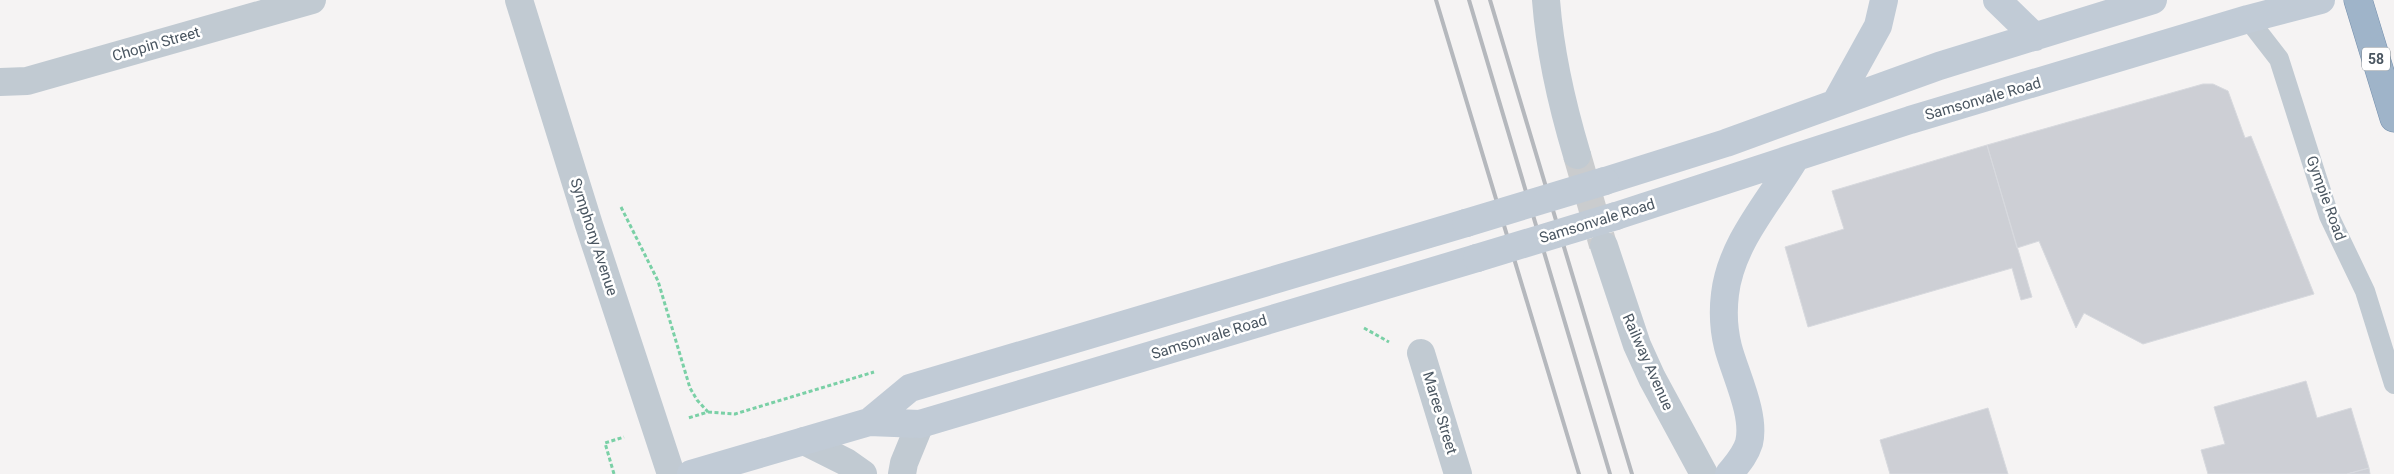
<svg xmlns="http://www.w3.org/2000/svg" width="2394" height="474" viewBox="0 0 2394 474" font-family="Roboto,sans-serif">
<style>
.building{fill:#cdcfd5;stroke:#d7d9de}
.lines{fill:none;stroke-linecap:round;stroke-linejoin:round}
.minor-tunnel{stroke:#caccce;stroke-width:28;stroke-dasharray:28 14;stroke-linecap:butt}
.trunk-casing{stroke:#7690ad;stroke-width:29}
.path{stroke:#7ad0a6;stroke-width:3;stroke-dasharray:4 2.5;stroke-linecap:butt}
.service{stroke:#c1cad2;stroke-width:20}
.minor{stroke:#c1cad2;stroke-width:28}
.tertiary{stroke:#c1cad2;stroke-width:28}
.secondary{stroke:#c1cbd6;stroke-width:28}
.trunk{stroke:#9fb4c9;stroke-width:28}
.rail{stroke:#b5b8bd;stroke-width:4}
.secondary-bridge{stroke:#c1cbd6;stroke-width:28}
.labels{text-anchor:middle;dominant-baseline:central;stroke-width:5;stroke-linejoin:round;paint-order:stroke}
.shield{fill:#fff;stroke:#808990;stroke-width:1}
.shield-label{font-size:14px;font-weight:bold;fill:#4a5661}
.street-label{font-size:15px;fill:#4a5661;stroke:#fff}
</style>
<rect width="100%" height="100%" fill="#f5f3f3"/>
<!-- building -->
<path class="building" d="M 2203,84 L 2213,84 L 2228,91 L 2245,138 L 2251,136 L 2314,294 L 2143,344 L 2084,313 L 2076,328 L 2039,241 L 2017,248 L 1987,145 Z
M 1987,145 L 2032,297 L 2021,300 L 2012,268 L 1808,327 L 1785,247 L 1844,229 L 1832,191 Z
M 2306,381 L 2317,418 L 2351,408 L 2369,468 L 2347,474 L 2208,474 L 2201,450 L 2225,444 L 2214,407 Z
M 1988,408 L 2008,474 L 1890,474 L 1880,440 Z
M 2369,468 L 2370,474 L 2347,474 Z"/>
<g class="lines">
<!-- minor-tunnel -->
<path class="minor-tunnel" d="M 1577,155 L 1603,245"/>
<defs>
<path id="trunk" d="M 2358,0 L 2394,118"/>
</defs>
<!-- trunk casing -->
<use href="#trunk" class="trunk-casing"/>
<!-- path -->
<path class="path" d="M 621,207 L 658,281 L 690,388 L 697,400 L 708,412 L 688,418
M 1364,328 L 1389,342
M 708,412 L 735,414 L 874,372
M 614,474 L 605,443 L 624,437"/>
<!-- service -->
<path class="service" d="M 2248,19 L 2279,59 L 2329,216 L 2365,291 L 2394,384"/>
<!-- minor -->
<path class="minor" d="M 1546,0 C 1550,53 1562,105 1577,155
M 0,82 L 27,81 L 312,0
M 1604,246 L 1637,345 L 1652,378 L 1704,474
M 1421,353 L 1458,474
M 804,441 L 846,462 L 863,474
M 902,474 L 904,463 L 920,424"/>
<!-- tertiary -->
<path class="tertiary" d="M 519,0 L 589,225 L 671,474"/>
<!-- secondary -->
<path class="secondary" d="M 1997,0 L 2035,37
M 1836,102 L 1878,26 L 1884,0
M 1605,181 L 1726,143 L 1939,66 L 2153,0
M 1616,216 L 1910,120 L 2248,19 L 2321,0
M 869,422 L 910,388 L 1466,223
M 691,474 L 869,422 L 920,424 L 1477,258
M 1729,474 C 1737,464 1745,456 1749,443 C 1756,415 1735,374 1728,347 C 1724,331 1723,310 1725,294 C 1731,242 1771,200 1796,157"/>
<!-- trunk -->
<use href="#trunk" class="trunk"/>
<!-- rail -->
<path class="rail" d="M 1436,0 L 1579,474
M 1469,0 L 1610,474
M 1490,0 L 1632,474"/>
<!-- secondary-bridge -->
<path class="secondary-bridge" d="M 1466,223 L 1605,181
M 1477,258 L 1616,216"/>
</g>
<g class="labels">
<!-- shield labels -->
<rect class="shield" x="2362" y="47.5" width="28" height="23" rx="4"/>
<g class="shield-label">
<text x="2376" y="59">58</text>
</g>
<!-- street labels -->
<g class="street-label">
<text transform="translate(156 44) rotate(-16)">Chopin Street</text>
<text transform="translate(1983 99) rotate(-16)">Samsonvale Road</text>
<text transform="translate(2326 198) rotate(70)">Gympie Road</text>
<text transform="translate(1597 221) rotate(-17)">Samsonvale Road</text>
<text transform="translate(594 237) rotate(72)">Symphony Avenue</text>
<text transform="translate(1209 337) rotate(-17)">Samsonvale Road</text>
<text transform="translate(1648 362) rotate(66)">Railway Avenue</text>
<text transform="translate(1440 413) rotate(73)">Maree Street</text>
</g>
</g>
</svg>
